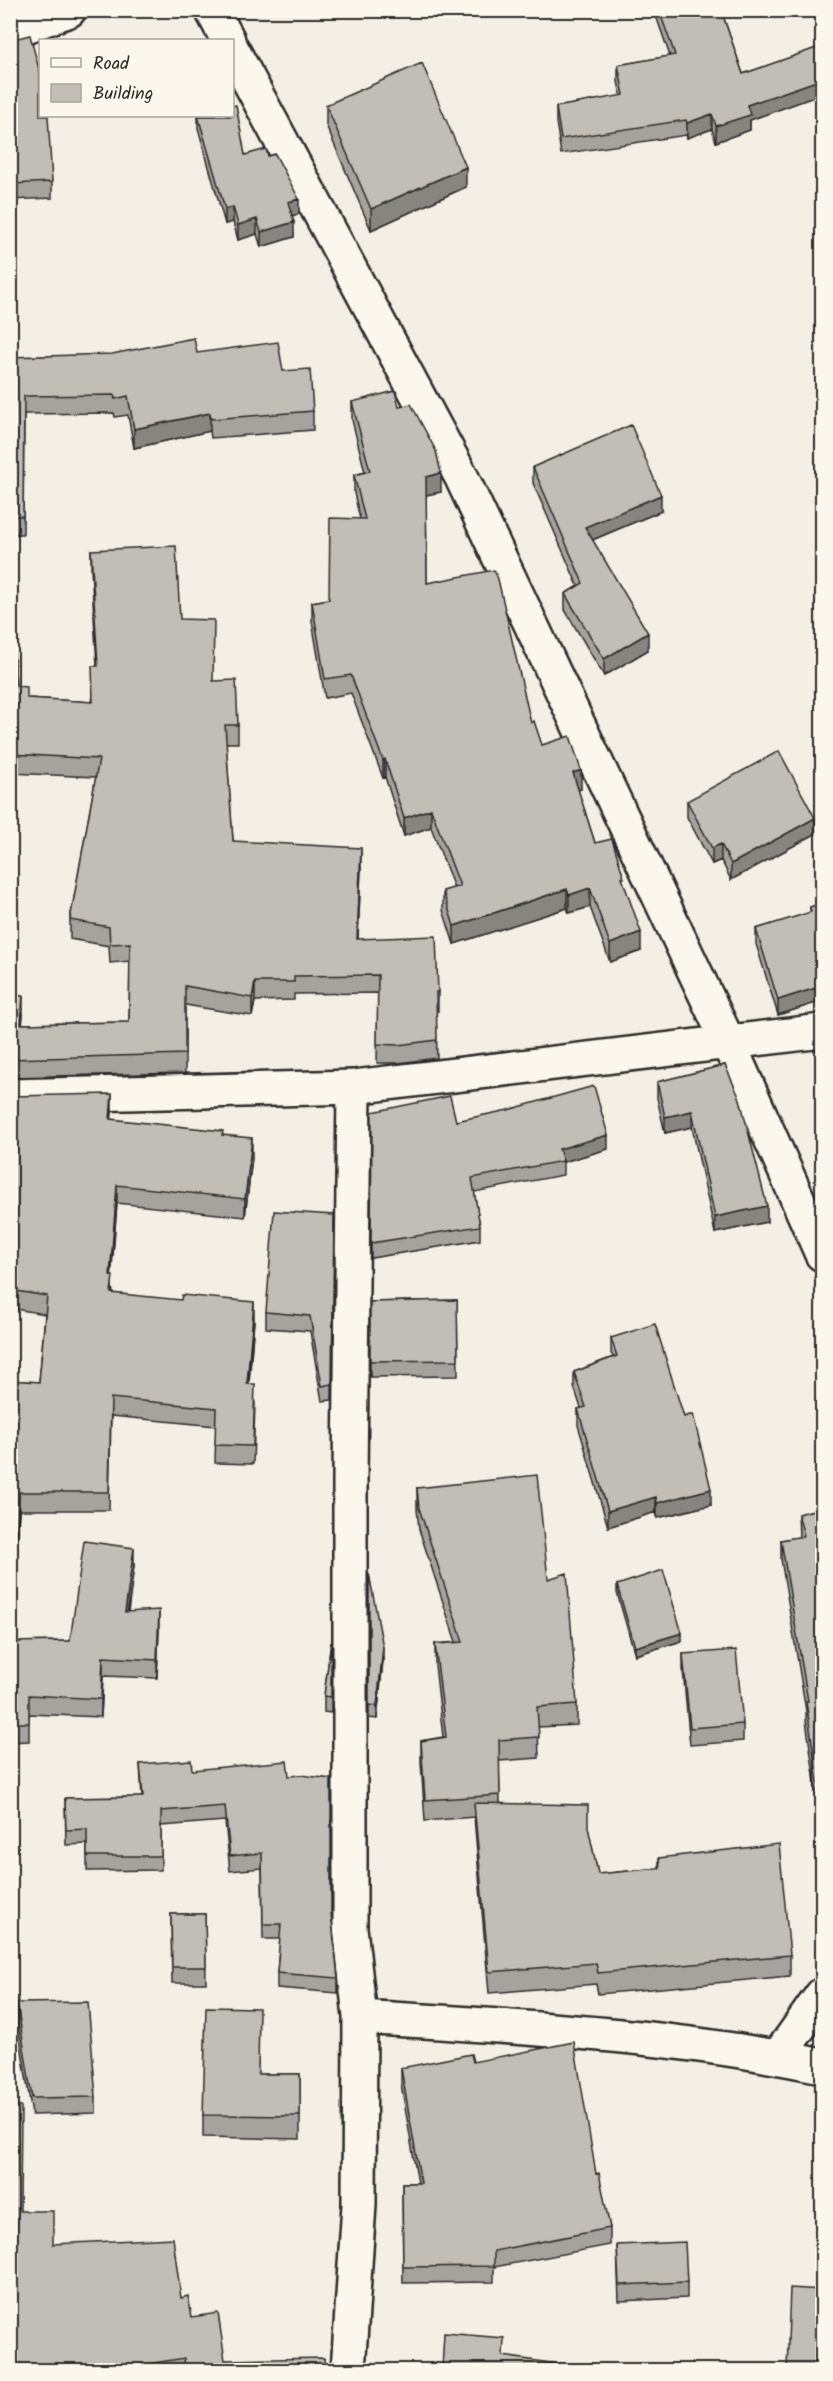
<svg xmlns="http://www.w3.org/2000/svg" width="833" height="2381" viewBox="0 0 833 2381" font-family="Kalam,sans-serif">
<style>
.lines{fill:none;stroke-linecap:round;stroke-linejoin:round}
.street-casing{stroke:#2b2b2b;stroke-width:38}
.street{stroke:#fbf7ec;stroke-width:33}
.wall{fill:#a5a39d;stroke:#2b2b2b;stroke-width:1.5}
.shaded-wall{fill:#86857f;stroke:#2b2b2b;stroke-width:1.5}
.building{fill:#c0beb6;stroke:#2b2b2b;stroke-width:1.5}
</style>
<rect width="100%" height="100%" fill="#f3efe4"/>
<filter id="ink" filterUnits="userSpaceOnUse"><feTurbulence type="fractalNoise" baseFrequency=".0167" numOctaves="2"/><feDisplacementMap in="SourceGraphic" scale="12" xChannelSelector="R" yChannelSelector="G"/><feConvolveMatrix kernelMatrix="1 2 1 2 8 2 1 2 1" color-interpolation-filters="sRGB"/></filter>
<g filter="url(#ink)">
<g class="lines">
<defs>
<path id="street" d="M 212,10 L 228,40
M 10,32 L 69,10
M 232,49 L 461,476 L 728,1042 L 822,1254
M 10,1096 L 354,1087 L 822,1031
M 360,2017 C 514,2027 671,2034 822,2066
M 778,2057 L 822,1995
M 348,2370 L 359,2205 L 360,2017 L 350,1928 L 350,1479 L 354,1087"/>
</defs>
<!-- street casing -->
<use href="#street" class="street-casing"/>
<!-- street -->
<use href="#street" class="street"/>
</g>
<!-- wall -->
<path class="wall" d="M 654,10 L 721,10 L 743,74 L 822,46 L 822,94 L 750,120 L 750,130 L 716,142 L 712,129 L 687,138 L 686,135 L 561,154 L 556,122 L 556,107 L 621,96 L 618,81 L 618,65 L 670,56 Z
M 10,40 L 52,182 L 52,198 L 10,200 Z
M 326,105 L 466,187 L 371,230 L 326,125 Z
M 198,116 L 232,116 L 245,155 L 268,156 L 299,214 L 292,216 L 294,237 L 261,247 L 257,234 L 238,240 L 233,222 L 225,224 L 198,128 Z
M 197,353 L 283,371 L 313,411 L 313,430 L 211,438 L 210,431 L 134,448 L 128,415 L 115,417 L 114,413 L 24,414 L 23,534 L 13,534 L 13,575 L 10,575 L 10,357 Z
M 352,402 L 399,407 L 441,492 L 426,495 L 427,583 L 531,723 L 542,745 L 581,789 L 578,790 L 595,843 L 624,884 L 641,951 L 610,962 L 590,907 L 569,913 L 567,908 L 454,944 L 443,910 L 443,891 L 454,888 L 431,827 L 404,836 L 385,777 L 383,778 L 351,693 L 325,698 L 312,621 L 312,602 L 329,599 L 360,519 L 354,493 L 354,475 L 365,472 L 352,420 Z
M 533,467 L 661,511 L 592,540 L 648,650 L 604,676 L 565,610 L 565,594 L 578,586 L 533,483 Z
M 91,550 L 180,619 L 213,681 L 238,725 L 238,743 L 226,743 L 233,841 L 361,867 L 358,939 L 438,992 L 438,1011 L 436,1011 L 437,1058 L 398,1063 L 377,1063 L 378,993 L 294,994 L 294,1000 L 255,1001 L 252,1016 L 185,1005 L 185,1073 L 10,1077 L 10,995 L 23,1014 L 22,1024 L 129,1022 L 130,961 L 110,963 L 109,946 L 70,939 L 70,920 L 96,777 L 10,773 L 10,581 L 16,686 L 27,698 L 92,702 L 97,666 L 91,569 Z
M 687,801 L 815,834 L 731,880 L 721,860 L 712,864 L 687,817 Z
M 822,903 L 822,1001 L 778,1015 L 756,944 L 756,929 L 810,913 L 810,907 Z
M 725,1065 L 767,1222 L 715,1233 L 692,1127 L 665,1133 L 657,1098 L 657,1082 Z
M 10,1096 L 112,1112 L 111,1119 L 223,1135 L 252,1157 L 245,1217 L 117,1203 L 111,1276 L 113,1294 L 254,1320 L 249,1384 L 255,1403 L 253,1464 L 215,1463 L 216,1426 L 111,1416 L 109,1510 L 19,1510 L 15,1574 L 11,1574 L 10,1380 L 39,1382 L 45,1314 L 10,1308 Z
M 372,1112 L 608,1149 L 563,1162 L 563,1175 L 474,1192 L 480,1226 L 480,1240 L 371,1258 Z
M 334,1215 L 332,1400 L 322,1401 L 310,1331 L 266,1328 L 266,1312 Z
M 457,1300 L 458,1376 L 370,1377 L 370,1302 Z
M 611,1338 L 711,1505 L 657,1518 L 656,1512 L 608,1527 L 578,1425 L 578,1409 L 581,1408 L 574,1387 L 574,1372 L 613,1357 L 611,1353 Z
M 417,1488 L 548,1579 L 577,1704 L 577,1725 L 538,1727 L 539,1758 L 499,1761 L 500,1803 L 588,1828 L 598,1874 L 659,1868 L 659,1858 L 790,1955 L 790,1976 L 598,1994 L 596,1984 L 489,1993 L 474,1817 L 425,1821 L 421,1762 L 421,1741 L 443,1737 L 435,1665 L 435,1644 L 456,1642 L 419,1529 L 417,1509 Z
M 822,1508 L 822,1802 L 818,1802 L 806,1721 L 806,1711 L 781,1559 L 781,1540 L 799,1537 L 798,1514 Z
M 134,1566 L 128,1612 L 159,1629 L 157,1678 L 103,1676 L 101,1717 L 29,1714 L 29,1741 L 10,1742 L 10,1642 L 70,1641 Z
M 369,1574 L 383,1660 L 377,1719 L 369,1718 Z
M 617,1585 L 682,1641 L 635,1655 L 617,1593 Z
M 331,1642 L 331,1713 L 324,1712 L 324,1696 Z
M 683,1654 L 743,1724 L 743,1741 L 690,1745 L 683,1670 Z
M 140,1764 L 192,1770 L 289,1776 L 331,1913 L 338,1978 L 338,1993 L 277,1988 L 277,1973 L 280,1939 L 263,1939 L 262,1868 L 230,1871 L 225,1821 L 161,1826 L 161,1870 L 87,1871 L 87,1844 L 66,1845 L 65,1798 L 142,1797 Z
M 171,1914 L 205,1914 L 206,1983 L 172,1983 Z
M 17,2003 L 96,2097 L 96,2113 L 32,2115 L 17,2019 Z
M 473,2062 L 596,2174 L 610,2228 L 610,2245 L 494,2267 L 494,2282 L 403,2283 L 402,2183 L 418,2183 L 401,2084 L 401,2068 Z
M 258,2074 L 300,2074 L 300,2139 L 203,2137 L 203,2115 Z
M 822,2172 L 822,2245 L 819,2244 L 819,2228 Z
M 20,2211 L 53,2244 L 181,2298 L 192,2317 L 225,2360 L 325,2370 L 10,2370 Z
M 617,2245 L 687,2282 L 687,2298 L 619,2301 Z"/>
<!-- shaded-wall -->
<path class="shaded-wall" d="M 822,79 L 822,94 L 750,120 L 750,130 L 716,142 L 716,126 L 747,105 Z
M 712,114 L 712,129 L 687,138 L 687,123 Z
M 466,167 L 466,187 L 371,230 L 371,209 Z
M 299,199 L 299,214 L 288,217 L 288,202 Z
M 233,207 L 233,222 L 225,224 L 225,209 Z
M 257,219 L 257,234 L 238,240 L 238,225 Z
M 294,222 L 294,237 L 261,247 L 261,232 Z
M 210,413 L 210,431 L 134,448 L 134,429 Z
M 441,473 L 441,492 L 426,495 L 426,477 Z
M 661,495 L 661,511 L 585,543 L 585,527 Z
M 648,633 L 648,650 L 604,676 L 604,659 Z
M 385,759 L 385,777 L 383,778 L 383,760 Z
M 581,770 L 581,789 L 573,792 L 573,773 Z
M 431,809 L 431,827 L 404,836 L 404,818 Z
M 815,818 L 815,834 L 731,880 L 731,864 Z
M 721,844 L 721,860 L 712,864 L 712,848 Z
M 361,848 L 361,867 L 357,957 L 357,939 Z
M 590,888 L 590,907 L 569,913 L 569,895 Z
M 567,889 L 567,908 L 454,944 L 454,926 Z
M 641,932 L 641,951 L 610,962 L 610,944 Z
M 255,982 L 255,1001 L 252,1016 L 252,998 Z
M 822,986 L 822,1001 L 778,1015 L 778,1000 Z
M 23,996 L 23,1014 L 21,1042 L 21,1024 Z
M 112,1094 L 112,1112 L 110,1137 L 110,1119 Z
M 692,1111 L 692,1127 L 665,1133 L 665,1117 Z
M 608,1135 L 608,1149 L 563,1162 L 559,1149 Z
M 252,1138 L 252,1157 L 245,1217 L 245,1199 Z
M 117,1185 L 117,1203 L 110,1294 L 110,1276 Z
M 767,1206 L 767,1222 L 715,1233 L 715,1217 Z
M 254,1302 L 254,1320 L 247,1402 L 247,1384 Z
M 711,1489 L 711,1505 L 657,1518 L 657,1503 Z
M 19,1492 L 19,1510 L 15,1574 L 15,1556 Z
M 656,1497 L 656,1512 L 608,1527 L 608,1511 Z
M 134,1548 L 134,1566 L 125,1630 L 125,1612 Z
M 159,1610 L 159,1629 L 157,1678 L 157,1660 Z
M 682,1633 L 682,1641 L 635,1655 L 635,1647 Z
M 383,1647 L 383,1660 L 377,1719 L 377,1706 Z
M 103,1657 L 103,1676 L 101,1717 L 101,1699 Z"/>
<!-- building -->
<path class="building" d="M 659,10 L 721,10 L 743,74 L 822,46 L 822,79 L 747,105 L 750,115 L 716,126 L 712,114 L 687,123 L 686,120 L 561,139 L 556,107 L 624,95 L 618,65 L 675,55 Z
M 30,35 L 40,73 L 40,116 L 48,116 L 52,182 L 10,184 L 10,40 Z
M 422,63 L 466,167 L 371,209 L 326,105 Z
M 236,105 L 245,155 L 266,149 L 268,156 L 275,154 L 299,199 L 288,202 L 294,222 L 261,232 L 257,219 L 238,225 L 233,207 L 225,209 L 198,116 L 232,116 L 232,106 Z
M 194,338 L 197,353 L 278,342 L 283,371 L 310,369 L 313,411 L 211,419 L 210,413 L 134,429 L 128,396 L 115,399 L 114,395 L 24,396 L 23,516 L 12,516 L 13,557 L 10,557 L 10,357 L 112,354 Z
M 395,391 L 399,407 L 411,404 L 436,451 L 441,473 L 426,477 L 427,583 L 494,570 L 498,579 L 531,723 L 534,721 L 542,745 L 570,736 L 581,770 L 573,773 L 595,843 L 612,839 L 624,878 L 622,878 L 641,932 L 610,944 L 590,888 L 569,895 L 567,889 L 454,926 L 443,891 L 460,886 L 431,809 L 404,818 L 385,759 L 383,760 L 351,675 L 325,679 L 312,602 L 329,599 L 330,518 L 365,519 L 354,475 L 370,471 L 352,402 Z
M 631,425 L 661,495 L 585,527 L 648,633 L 604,659 L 565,594 L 583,583 L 533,467 Z
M 176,546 L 180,619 L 214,620 L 213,681 L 236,680 L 238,725 L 225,725 L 233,841 L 361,848 L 357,939 L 436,936 L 438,992 L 436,992 L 437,1040 L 398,1045 L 377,1044 L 378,975 L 294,976 L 294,982 L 255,982 L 252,998 L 185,986 L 185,1054 L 10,1059 L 10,995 L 23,996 L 21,1024 L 129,1022 L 130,943 L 110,944 L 109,927 L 70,920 L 99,759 L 10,754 L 10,581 L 16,686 L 27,687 L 27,698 L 93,702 L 92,666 L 98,666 L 91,550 Z
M 779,751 L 815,818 L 731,864 L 721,844 L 712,848 L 687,801 Z
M 822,903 L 822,986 L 778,1000 L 756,929 L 811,912 L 810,907 Z
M 725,1065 L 740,1099 L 767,1206 L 715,1217 L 692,1111 L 665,1117 L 657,1082 Z
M 594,1086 L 608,1135 L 559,1149 L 563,1161 L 472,1178 L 480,1226 L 371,1243 L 372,1112 L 450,1096 L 456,1121 L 508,1110 Z
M 112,1094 L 110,1119 L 223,1131 L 222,1135 L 252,1138 L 245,1199 L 117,1185 L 110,1276 L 113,1276 L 111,1293 L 181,1300 L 182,1295 L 254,1302 L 247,1384 L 255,1384 L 253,1446 L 215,1445 L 216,1408 L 111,1398 L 109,1492 L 19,1492 L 15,1556 L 11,1556 L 10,1577 L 10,1380 L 39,1382 L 47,1296 L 10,1290 L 10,1162 L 12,1146 L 10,1146 L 10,1096 Z
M 274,1211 L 334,1215 L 332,1384 L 322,1386 L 310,1316 L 266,1312 Z
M 457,1300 L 458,1360 L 370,1361 L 370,1302 Z
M 655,1324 L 684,1417 L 693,1414 L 711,1489 L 657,1503 L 656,1497 L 608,1511 L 578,1409 L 586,1407 L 574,1372 L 617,1356 L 611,1338 Z
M 537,1475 L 548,1579 L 567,1573 L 577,1704 L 537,1707 L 539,1737 L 499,1740 L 500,1795 L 425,1800 L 421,1741 L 446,1737 L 435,1644 L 463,1642 L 419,1508 L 417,1488 Z
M 822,1508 L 822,1782 L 818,1783 L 806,1701 L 808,1701 L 781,1540 L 804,1536 L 798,1514 Z
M 84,1541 L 134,1548 L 125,1612 L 159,1610 L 157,1660 L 103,1657 L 101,1699 L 29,1695 L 29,1723 L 10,1723 L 10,1642 L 70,1641 Z
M 663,1570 L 682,1633 L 635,1647 L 617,1585 Z
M 369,1574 L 383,1647 L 377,1706 L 369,1705 Z
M 331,1642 L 331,1697 L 324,1696 Z
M 736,1650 L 743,1724 L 690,1728 L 683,1654 Z
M 191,1760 L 192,1770 L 287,1761 L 289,1776 L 301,1775 L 331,1779 L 331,1913 L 338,1978 L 277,1973 L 281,1924 L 263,1924 L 262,1853 L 230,1856 L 225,1806 L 161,1811 L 161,1856 L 87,1856 L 87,1829 L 66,1830 L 65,1798 L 143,1797 L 140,1764 Z
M 474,1803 L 588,1805 L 588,1827 L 598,1874 L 660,1868 L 659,1858 L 779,1844 L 790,1955 L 598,1973 L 596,1963 L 489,1972 Z
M 171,1914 L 205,1914 L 206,1967 L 172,1967 Z
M 88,2002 L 96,2097 L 32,2098 L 17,2003 Z
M 206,2007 L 259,2008 L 258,2074 L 300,2074 L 300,2116 L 203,2115 Z
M 574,2042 L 596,2174 L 599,2173 L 610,2228 L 494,2251 L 494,2266 L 403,2267 L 402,2183 L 421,2183 L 401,2068 L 471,2054 L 473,2062 Z
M 10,2106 L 21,2107 L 20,2211 L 53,2211 L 53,2244 L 173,2238 L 181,2298 L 188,2296 L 192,2317 L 218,2313 L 225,2360 L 324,2358 L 325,2370 L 185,2370 L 184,2358 L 130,2367 L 130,2370 L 10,2370 Z
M 821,2172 L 822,2172 L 822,2228 L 819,2228 Z
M 685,2242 L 687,2282 L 619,2285 L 617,2245 Z
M 790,2288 L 822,2290 L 822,2370 L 787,2370 Z
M 444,2333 L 504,2338 L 503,2356 L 591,2369 L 591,2370 L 442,2370 Z"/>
</g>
<!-- margin -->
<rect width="833" height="2381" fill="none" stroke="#fbf7ec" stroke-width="36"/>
<rect x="18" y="18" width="797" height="2345" fill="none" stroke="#2b2b2b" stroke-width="2" filter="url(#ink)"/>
<!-- legend -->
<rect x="39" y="39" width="195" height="78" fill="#fbf7ec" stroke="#a8a59f" stroke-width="1.5"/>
<rect x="51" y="58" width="30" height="9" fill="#fbf7ec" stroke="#a8a59f" stroke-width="1.5"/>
<text x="93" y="69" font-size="18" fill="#2b2b2b">Road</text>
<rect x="51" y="84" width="30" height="18" fill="#c0beb6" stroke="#a8a59f" stroke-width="1.5"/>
<text x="93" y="99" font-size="18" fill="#2b2b2b">Building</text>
</svg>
